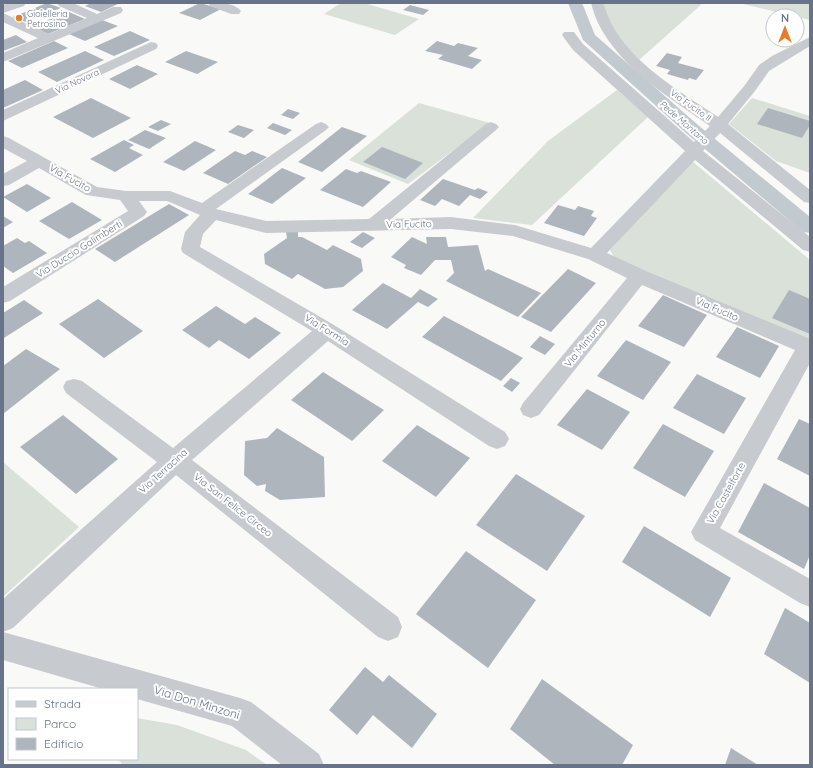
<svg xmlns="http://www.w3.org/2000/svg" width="813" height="768" viewBox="0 0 813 768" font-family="Quicksand,sans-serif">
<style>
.green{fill:#d9e1d8}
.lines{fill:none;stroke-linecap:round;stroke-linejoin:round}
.canal{fill:#c2c9cf;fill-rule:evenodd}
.building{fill:#afb5bd}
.minor{fill:#c7cace;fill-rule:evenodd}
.poi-dot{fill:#e77c29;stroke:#fff;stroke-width:1.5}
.labels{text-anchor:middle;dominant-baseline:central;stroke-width:4;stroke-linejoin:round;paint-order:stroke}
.far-poi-label{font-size:9px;fill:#677388;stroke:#fff;text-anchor:start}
.far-street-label{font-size:9px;fill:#677388;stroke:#fff}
.far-water-label{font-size:9px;font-style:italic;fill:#637483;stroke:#fff}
.street-label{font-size:10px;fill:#677388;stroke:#fff}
.near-street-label{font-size:12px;fill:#677388;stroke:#fff}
</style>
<rect width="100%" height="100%" fill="#f9f9f7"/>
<!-- green -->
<path class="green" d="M 341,3 L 364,3 L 419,19 L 395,35 L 324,14 Z
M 603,3 L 703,3 L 639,60 C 620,40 610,31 603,3 Z
M 739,3 L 810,3 L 810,20 Z
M 617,90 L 648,117 L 532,225 L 473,218 L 548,141 Z
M 752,98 L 810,116 L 810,173 L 776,161 L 729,124 Z
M 419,103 L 490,123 L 408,184 L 349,160 Z
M 692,161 L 810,260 L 810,343 L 615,259 L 610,250 Z
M 3,462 L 79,527 L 3,597 Z
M 137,718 L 177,725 L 246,750 L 267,765 L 123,765 L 118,759 L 137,759 Z"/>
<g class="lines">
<!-- canal -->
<path class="canal" d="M 568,3 L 582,3 L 595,35 L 698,125 L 810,217 L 810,233 L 803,232 L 686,133 L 583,40 Z"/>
</g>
<!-- building -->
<path class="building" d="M 47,3 L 61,8 L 26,22 L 13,17 Z
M 91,3 L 120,3 L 101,12 L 85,6 Z
M 200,3 L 221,9 L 200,20 L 179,13 Z
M 410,5 L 429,10 L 423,15 L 403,10 Z
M 69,12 L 85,19 L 48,34 L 32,26 Z
M 102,20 L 118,26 L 85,41 L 69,34 Z
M 130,31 L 150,40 L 114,56 L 94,47 Z
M 16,35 L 27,42 L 3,51 L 3,40 Z
M 54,41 L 68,48 L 22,68 L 8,61 Z
M 437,41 L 454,46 L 458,43 L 478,48 L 468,56 L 482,60 L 472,69 L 438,59 L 443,55 L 425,51 Z
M 85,51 L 104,60 L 57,82 L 38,72 Z
M 186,51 L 218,62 L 197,74 L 165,62 Z
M 667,53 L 682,57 L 678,63 L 704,70 L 696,80 L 689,78 L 688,80 L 667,74 L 670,70 L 656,66 Z
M 137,65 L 158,74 L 130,89 L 109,79 Z
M 25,80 L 43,90 L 3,108 L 3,90 Z
M 91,98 L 131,118 L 93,138 L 53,117 Z
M 768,108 L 810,121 L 810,125 L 802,138 L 757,124 Z
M 288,109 L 300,113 L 293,119 L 281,115 Z
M 161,120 L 171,124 L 158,131 L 148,127 Z
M 273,123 L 292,130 L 285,135 L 267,128 Z
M 238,125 L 254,130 L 244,138 L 228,132 Z
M 342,127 L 367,136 L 322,172 L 298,162 Z
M 145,130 L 166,138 L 149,149 L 128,140 Z
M 124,140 L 134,145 L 129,148 L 143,155 L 115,172 L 90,159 Z
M 195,141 L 216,150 L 184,171 L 163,162 Z
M 382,147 L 423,163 L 405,179 L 363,162 Z
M 235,151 L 245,155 L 252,151 L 267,157 L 228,184 L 203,173 Z
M 282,168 L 306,178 L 272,204 L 248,194 Z
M 346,169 L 357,173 L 361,171 L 391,182 L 363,207 L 320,190 Z
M 443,179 L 475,190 L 478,188 L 488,192 L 480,199 L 470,195 L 459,206 L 442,199 L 435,206 L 420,200 Z
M 27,184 L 51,198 L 27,212 L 3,197 Z
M 72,202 L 102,220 L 69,239 L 39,221 Z
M 169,204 L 189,215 L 115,262 L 95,249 Z
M 558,205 L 575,210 L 578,206 L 594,211 L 591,216 L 597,218 L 584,236 L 544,223 Z
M 3,216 L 13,222 L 3,228 Z
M 298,231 L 298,237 L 302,237 L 327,250 L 333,245 L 361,259 L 363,271 L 343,287 L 325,289 L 298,274 L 292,279 L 265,264 L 264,254 L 287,238 L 286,232 Z
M 363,232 L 375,238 L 362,248 L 350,242 Z
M 412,237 L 427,244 L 426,237 L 446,237 L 448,247 L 478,245 L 485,271 L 488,269 L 541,293 L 518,317 L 446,281 L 454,273 L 451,260 L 435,260 L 421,275 L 404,268 L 406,265 L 391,257 Z
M 17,238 L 25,243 L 29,241 L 47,253 L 13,273 L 3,266 L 3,246 Z
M 568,269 L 596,283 L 551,332 L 521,317 Z
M 383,283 L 411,298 L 420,289 L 438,299 L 428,307 L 418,302 L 387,329 L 352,310 Z
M 789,290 L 810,299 L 810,334 L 772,318 Z
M 663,295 L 707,315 L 684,347 L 638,326 Z
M 98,299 L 143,331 L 104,358 L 59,324 Z
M 24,300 L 43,313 L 4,338 L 3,313 Z
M 216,306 L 245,324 L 255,317 L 281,333 L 249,359 L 219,340 L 209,348 L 182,330 Z
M 444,316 L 523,358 L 501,381 L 422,337 Z
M 737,327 L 779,346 L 760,378 L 716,357 Z
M 540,336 L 555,344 L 545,355 L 530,347 Z
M 626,340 L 671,362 L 643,400 L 597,376 Z
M 26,349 L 60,369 L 3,414 L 3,366 Z
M 323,372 L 384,410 L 352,441 L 291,400 Z
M 697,374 L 746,398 L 724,434 L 673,408 Z
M 511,378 L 520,383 L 512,392 L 503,386 Z
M 587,389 L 630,412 L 602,450 L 557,425 Z
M 63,415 L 118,459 L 76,494 L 20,447 Z
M 799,419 L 810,424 L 810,476 L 777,459 Z
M 663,424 L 714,451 L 685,497 L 633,468 Z
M 417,425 L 470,458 L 436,497 L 382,461 Z
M 277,428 L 324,457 L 325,497 L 280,500 L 265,491 L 266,484 L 257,486 L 244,475 L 245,441 L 267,438 Z
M 516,474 L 585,516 L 547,571 L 476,525 Z
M 764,483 L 810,508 L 810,555 L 804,569 L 738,532 Z
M 644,526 L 731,578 L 710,617 L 622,562 Z
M 466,551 L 536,600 L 488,668 L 416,614 Z
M 785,608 L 810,623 L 810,683 L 764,654 Z
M 365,667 L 383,682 L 389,675 L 437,714 L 412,748 L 373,715 L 357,735 L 329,710 Z
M 542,679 L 633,745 L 622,765 L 555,765 L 510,729 Z
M 731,748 L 758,765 L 725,765 Z"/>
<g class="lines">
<!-- minor -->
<path class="minor" d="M 8,3 L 26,3 L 24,6 L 3,13 L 3,5 Z
M 57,3 L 73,3 L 97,14 L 113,7 L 121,7 L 123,10 L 121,13 L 3,62 L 3,53 L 38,38 L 3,22 L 3,13 L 49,34 L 87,18 L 59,6 Z
M 208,3 C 219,3 234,2 241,11 L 239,14 L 231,14 L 210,6 Z
M 591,3 L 603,3 C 606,10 608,17 611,23 C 633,65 680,91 718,117 L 745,85 L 759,65 L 772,56 L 810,37 L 810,46 L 769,71 L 755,91 L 728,124 L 810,190 L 810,203 L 804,202 L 720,133 L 703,151 L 810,237 L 810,252 L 803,250 L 695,160 L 607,253 L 646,271 L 810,339 L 810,363 L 720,528 L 810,579 L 810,607 L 800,603 L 695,540 L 691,532 L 795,350 L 642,285 L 539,415 L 531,418 L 523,415 L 520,409 L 523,403 L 627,278 L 588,259 L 513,236 L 451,229 L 266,233 L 216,220 L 203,234 L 200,247 L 334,325 L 505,432 L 509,439 L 505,446 L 497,449 L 489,446 L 328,341 L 192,460 L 398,617 L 402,627 L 398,637 L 388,641 L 378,637 L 176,475 L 13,628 L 3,632 L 240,698 L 251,702 L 319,754 L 324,765 L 282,765 L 232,726 L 137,699 L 137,689 L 103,689 L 3,660 L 3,599 L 157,462 L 66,393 L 63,387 L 66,381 L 74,379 L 82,381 L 173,448 L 312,331 L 183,253 L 181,249 L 185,232 L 200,215 L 167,201 L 139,201 L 147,212 L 144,216 L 10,301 L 3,303 L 3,287 L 128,211 L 120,200 L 86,195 L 39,168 L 9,185 L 3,186 L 3,174 L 27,161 L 3,148 L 3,136 L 9,138 L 97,187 L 126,191 L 170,191 L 202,203 L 316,124 L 321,122 L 326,124 L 329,127 L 326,130 L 216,209 L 266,221 L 369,219 L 486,124 L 491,122 L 496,124 L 499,127 L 496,130 L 391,219 L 451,217 L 515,225 L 591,248 L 685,151 L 573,50 L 562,35 L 564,32 L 574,32 L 583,44 L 694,142 L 710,126 C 669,97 621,69 598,23 C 595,17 593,10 591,3 Z
M 151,42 L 156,43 L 158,46 L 156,49 L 3,121 L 3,110 Z"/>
</g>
<!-- markers -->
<circle class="poi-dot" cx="19" cy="18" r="4"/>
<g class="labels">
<!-- far-poi labels -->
<g class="far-poi-label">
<text x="27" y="13">Gioielleria<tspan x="27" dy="10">Petrosino</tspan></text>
</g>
<!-- far-street labels -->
<g class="far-street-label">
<text transform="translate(77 81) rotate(-25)">Via Novara</text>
<text transform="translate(691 105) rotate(35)">Via Fucito II</text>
</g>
<!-- far-water labels -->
<g class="far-water-label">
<text transform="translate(684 122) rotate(41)">Pede Montano</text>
</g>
<!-- street labels -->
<g class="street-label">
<text transform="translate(70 178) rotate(29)">Via Fucito</text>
<text transform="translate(409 224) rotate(-1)">Via Fucito</text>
<text transform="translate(79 249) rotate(-32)">Via Duccio Galimberti</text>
<text transform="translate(717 309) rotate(23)">Via Fucito</text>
<text transform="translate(327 330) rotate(32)">Via Formia</text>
<text transform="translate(585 343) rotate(-51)">Via Minturno</text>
<text transform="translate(163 471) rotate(-42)">Via Terracina</text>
<text transform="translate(726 493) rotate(-61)">Via Castelforte</text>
<text transform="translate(233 505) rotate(38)">Via San Felice Circeo</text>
</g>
<!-- near-street labels -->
<g class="near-street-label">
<text transform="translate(197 702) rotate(17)">Via Don Minzoni</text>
</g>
</g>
<!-- border -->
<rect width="813" height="768" fill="none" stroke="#677388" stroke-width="8"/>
<!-- legend -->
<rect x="8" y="688" width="130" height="72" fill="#ffffff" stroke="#c2c7cf"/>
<rect x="16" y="701" width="20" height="6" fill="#c7cace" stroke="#c2c7cf"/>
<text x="44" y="708" font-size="12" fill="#677388">Strada</text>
<rect x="16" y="718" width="20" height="12" fill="#d9e1d8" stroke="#c2c7cf"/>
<text x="44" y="728" font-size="12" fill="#677388">Parco</text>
<rect x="16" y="738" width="20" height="12" fill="#afb5bd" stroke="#c2c7cf"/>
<text x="44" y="748" font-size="12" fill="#677388">Edificio</text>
<!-- north arrow -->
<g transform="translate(785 28)"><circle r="19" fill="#ffffff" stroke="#c2c7cf"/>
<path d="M0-3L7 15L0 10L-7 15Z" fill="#e77c29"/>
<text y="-6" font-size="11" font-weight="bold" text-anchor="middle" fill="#677388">N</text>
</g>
</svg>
